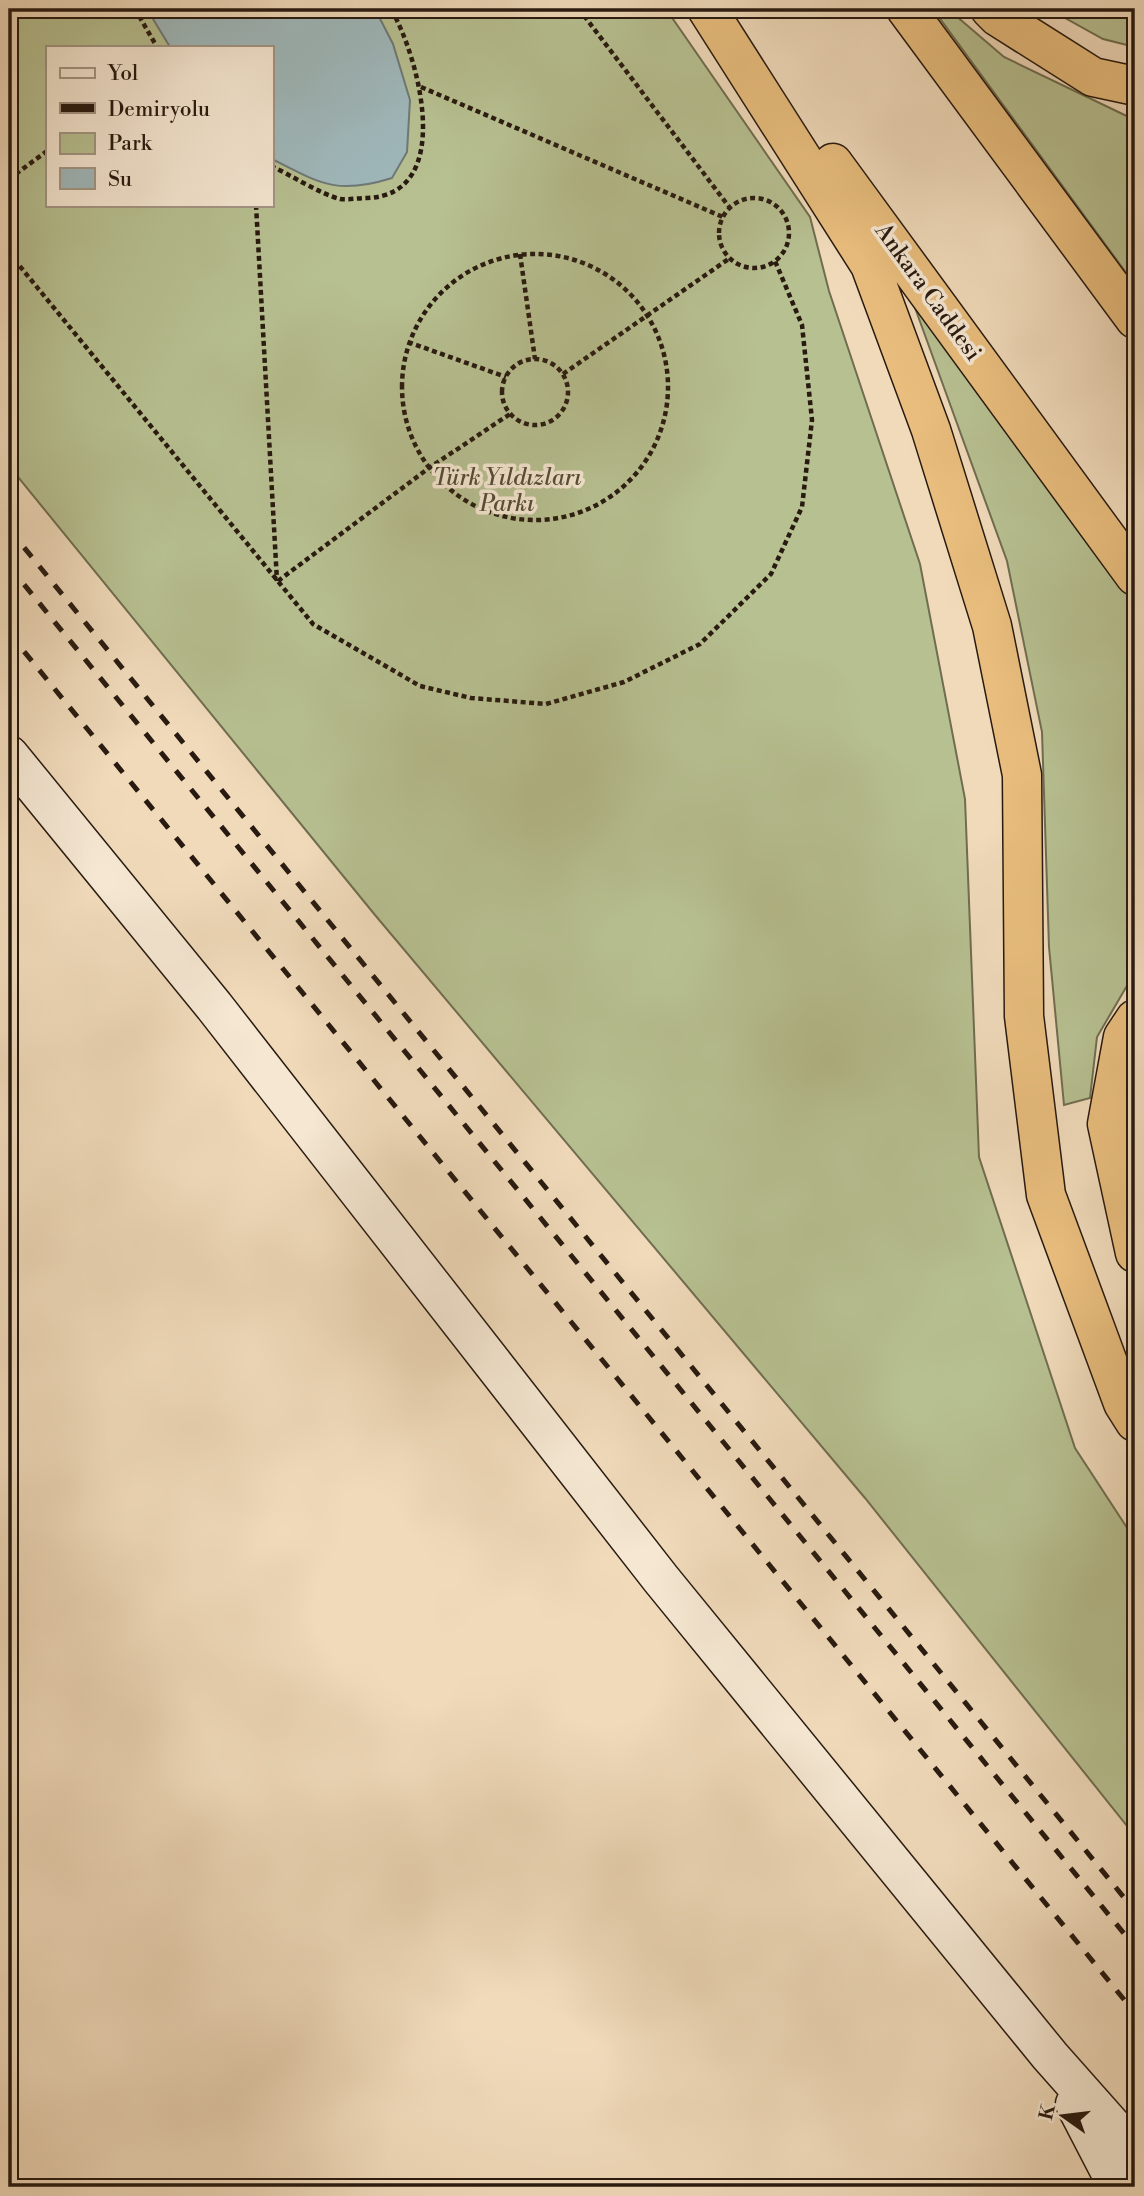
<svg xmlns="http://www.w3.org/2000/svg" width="1144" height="2196" viewBox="0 0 1144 2196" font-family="'Libre Bodoni',serif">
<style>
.green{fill:#b7c091;stroke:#706d50;stroke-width:2;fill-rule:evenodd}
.water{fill:#9fb8bb;stroke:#6f7977;stroke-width:2}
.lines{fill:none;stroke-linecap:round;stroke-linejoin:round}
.secondary-casing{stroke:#281a10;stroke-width:41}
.highway-casing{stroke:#281a10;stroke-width:41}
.path{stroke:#281a10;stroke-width:4.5;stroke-dasharray:5 3.5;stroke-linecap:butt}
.secondary{stroke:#f5e7d2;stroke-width:38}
.highway{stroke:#e8bd7d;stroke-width:38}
.rail{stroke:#281a10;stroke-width:5;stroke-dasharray:12 12;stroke-linecap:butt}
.labels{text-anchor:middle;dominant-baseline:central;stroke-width:7;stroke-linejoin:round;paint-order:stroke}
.street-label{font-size:23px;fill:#281a10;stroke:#f5e7d2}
.park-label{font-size:23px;font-style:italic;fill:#534c37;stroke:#f5e7d2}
</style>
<rect width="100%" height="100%" fill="#f0daba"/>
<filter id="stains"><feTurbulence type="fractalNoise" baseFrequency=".00286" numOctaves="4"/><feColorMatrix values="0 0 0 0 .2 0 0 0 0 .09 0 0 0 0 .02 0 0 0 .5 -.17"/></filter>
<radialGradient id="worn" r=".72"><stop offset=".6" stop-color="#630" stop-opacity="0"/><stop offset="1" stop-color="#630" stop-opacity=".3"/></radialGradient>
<!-- green -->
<path class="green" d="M 9,9 L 666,9 L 810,217 L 829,291 L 920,564 L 965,799 L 979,1157 L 1075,1448 L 1135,1540 L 1135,1836 L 865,1498 L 375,915 L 9,466 ZM 47,47 L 271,47 L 271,205 L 47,205 Z
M 933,9 L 948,9 L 1004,57 L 1135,120 L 1135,285 Z
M 1049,9 L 1135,9 L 1135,47 L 1103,39 Z
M 910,294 L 1135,604 L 1135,972 L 1097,1037 L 1090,1098 L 1064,1105 L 1049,947 L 1042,732 L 1007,561 Z"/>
<!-- water -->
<path class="water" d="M 147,9 L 375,9 L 393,44 L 410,100 L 407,152 L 392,178 C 338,195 321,184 274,160 L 271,47 L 170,47 Z"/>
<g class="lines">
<defs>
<path id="secondary" d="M 9,755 L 214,1006 L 661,1579 L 1050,2056 L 1135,2152
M 1075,2104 L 1118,2187"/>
<path id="highway" d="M 707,9 L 870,265 L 931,430 L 992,626 L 1022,775 L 1024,1016 L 1046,1195 L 1123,1403 L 1135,1422
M 906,9 L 1135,319
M 990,9 L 998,17 L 1093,77 L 1135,86
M 833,163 L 1135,576
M 1135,1019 L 1123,1037 L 1107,1124 L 1135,1253"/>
</defs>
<!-- secondary casing -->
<use href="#secondary" class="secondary-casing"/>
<!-- highway casing -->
<use href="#highway" class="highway-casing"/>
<!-- path -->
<path class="path" d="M 135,9 L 157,47
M 579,9 L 730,208
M 421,87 L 723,217
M 271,166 C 291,175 320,194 340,199 C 348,200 358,198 367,198 C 456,195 419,57 391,9
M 9,179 L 47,151
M719 233a35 35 0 1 1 70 0a35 35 0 1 1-70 0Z
M 256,205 L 277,581
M 9,253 L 313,624 L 420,686 L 471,698 L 546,704 L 624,682 L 700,644 L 771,574 L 802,507 L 812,420 L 802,325 L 775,261
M 520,254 L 535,359
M402 387a133 133 0 1 1 266 0a133 133 0 1 1-266 0Z
M 408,342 L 506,377
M502 392a33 33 0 1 1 66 0a33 33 0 1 1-66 0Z
M 563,374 L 730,258
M 278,581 L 429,468 L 510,414"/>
<!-- secondary -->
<use href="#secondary" class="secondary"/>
<!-- highway -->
<use href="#highway" class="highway"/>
<!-- rail -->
<path class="rail" d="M 9,529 L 1135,1911
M 9,566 L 1135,1947
M 9,633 L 1135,2013"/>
</g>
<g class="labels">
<!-- street labels -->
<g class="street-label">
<text transform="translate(928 292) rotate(54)">Ankara Caddesi</text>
</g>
<!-- park labels -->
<g class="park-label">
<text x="507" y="478">Türk Yıldızları<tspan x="507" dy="26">Parkı</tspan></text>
</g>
</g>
<!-- margin -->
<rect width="1144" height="2196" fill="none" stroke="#f0daba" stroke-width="35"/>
<rect x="10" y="10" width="1123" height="2175" fill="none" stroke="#281a10" stroke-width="3.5"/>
<rect x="18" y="18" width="1109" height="2161" fill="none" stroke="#281a10" stroke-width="2"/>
<!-- legend -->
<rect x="46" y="46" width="228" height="161" fill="#f5e7d2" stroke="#a39584" stroke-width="2"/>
<rect x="60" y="68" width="35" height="10" fill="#f5e7d2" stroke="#a39584" stroke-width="2"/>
<text x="108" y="80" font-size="21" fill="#281a10">Yol</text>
<rect x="60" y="103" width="35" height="10" fill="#281a10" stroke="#a39584" stroke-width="2"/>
<text x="108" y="116" font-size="21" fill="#281a10">Demiryolu</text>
<rect x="60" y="133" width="35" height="21" fill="#b7c091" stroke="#a39584" stroke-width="2"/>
<text x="108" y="150" font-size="21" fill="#281a10">Park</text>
<rect x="60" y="168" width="35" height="21" fill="#9fb8bb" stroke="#a39584" stroke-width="2"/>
<text x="108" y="186" font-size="21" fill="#281a10">Su</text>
<!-- north arrow -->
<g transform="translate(1063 2116) rotate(284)" stroke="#f5e7d2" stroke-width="5" paint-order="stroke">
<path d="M0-5L12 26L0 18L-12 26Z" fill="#281a10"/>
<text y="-10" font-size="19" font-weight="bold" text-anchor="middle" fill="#281a10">K</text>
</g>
<rect width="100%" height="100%" filter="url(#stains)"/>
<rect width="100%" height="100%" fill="url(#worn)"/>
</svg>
